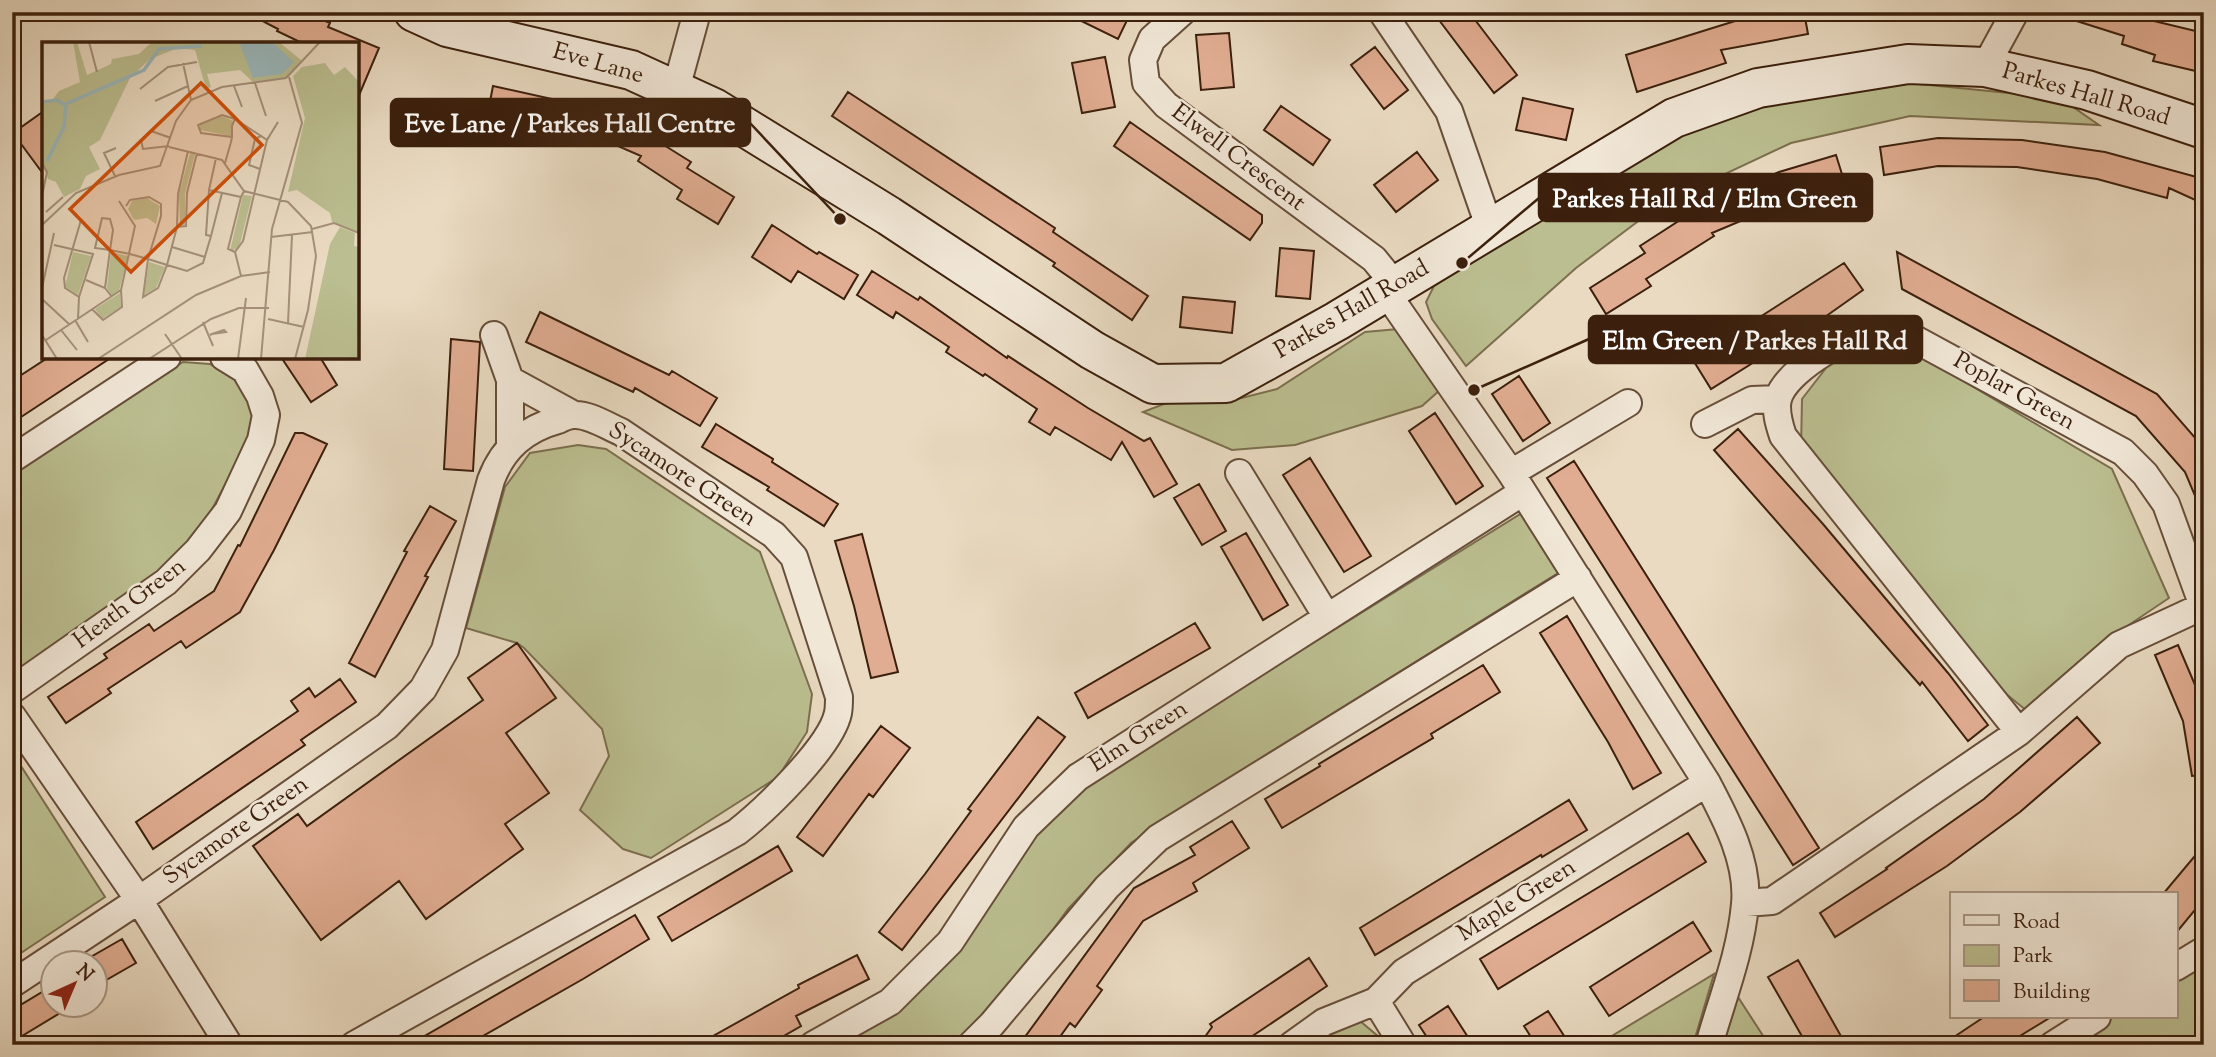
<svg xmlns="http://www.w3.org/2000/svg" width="2216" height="1057" viewBox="0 0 2216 1057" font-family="'Sorts Mill Goudy',serif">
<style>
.green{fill:#bbbe90;stroke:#7c6f4e;stroke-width:2}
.building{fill:#e1ad92;stroke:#3c200d;stroke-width:2}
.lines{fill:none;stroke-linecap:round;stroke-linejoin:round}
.street-casing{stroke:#674e3a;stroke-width:30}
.secondary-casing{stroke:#3c200d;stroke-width:42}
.street{stroke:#f1e7d7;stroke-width:26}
.secondary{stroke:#f1e7d7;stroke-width:38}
.labels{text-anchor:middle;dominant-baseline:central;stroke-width:5;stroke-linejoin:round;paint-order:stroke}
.street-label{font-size:24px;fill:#3c200d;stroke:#f1e7d7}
.inset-river{fill:none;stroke:#9ab8bc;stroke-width:3.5}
.inset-road{fill:none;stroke:#a49079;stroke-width:2}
.view{fill:#ce500c;fill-opacity:0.15;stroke:#ce500c;stroke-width:3.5}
.inset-edge{fill:none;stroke:#3c200d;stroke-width:3.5}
.leader{fill:none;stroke:#3c200d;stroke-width:2.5}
.callout-dot{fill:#3c200d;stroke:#f1e7d7;stroke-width:2.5}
.callout{fill:#3c200d;stroke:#3c200d;stroke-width:2.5}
.callout-label{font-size:26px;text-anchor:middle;font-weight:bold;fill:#fff}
</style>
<rect width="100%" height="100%" fill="#e9dac1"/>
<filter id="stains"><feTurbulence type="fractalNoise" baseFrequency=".00286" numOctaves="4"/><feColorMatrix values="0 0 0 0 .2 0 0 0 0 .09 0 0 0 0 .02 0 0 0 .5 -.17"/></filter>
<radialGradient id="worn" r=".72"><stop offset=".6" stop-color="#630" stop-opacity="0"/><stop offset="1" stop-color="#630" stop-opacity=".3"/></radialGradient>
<!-- green -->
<path class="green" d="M 1879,80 L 2060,98 L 2099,125 L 1910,116 L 1791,143 L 1661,204 L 1576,268 L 1466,366 L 1432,319 L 1426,302 L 1434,286 L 1572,198 L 1687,131 L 1783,96 Z
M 1398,329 L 1441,389 L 1422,406 L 1295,445 L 1232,450 L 1143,412 L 1169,402 L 1226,402 L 1277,389 L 1365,332 Z
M 1864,344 L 1911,350 L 2112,469 L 2169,598 L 2117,633 L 2027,711 L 2005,693 L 1801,448 L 1802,399 L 1833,359 Z
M 183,362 L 210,364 L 236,376 L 255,407 L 247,443 L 198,536 L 161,575 L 34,666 L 12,673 L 12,473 Z
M 578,445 L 606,449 L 760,552 L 812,694 L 807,732 L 778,777 L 651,858 L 623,849 L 580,810 L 609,756 L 602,729 L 524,648 L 517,643 L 466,628 L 505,487 L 530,453 Z
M 1522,513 L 1558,573 L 1217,786 L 1131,843 L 1068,909 L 1022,973 L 962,1045 L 838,1045 L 1022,847 L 1081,787 Z
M 12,752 L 105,897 L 12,959 Z
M 2204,963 L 2204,1045 L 2069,1045 L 2114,1017 L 2176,1017 L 2176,977 Z
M 1714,974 L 1693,1045 L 1597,1045 Z
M 1738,997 L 1769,1045 L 1723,1045 Z
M 1360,1021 L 1379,1037 L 1383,1045 L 1307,1045 L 1320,1035 Z"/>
<!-- building -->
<path class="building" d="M 245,12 L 305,12 L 330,23 L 328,27 L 379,48 L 357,100 L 357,44 L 304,44 L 277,31 L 278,29 Z
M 1063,12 L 1131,12 L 1118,39 Z
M 1450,12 L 1469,12 L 1517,75 L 1494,93 L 1439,20 Z
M 1748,12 L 1804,12 L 1808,34 L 1721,50 L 1726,63 L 1637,92 L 1626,55 L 1748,17 Z
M 2065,12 L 2157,12 L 2154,21 L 2204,33 L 2204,73 L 2153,61 L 2155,55 L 2122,44 L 2124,36 L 2064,17 Z
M 1229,33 L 1234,87 L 1201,90 L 1196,35 Z
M 1375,47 L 1408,90 L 1384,109 L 1351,65 Z
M 1105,57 L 1115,107 L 1082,113 L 1072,63 Z
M 493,86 L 606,111 L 607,109 L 646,127 L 643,132 L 691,162 L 687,168 L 734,197 L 718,224 L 677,199 L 682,190 L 638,161 L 641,156 L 586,132 L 584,139 L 487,117 Z
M 848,92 L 1055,228 L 1053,232 L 1148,296 L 1132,320 L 1053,266 L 1055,263 L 832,116 Z
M 1523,98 L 1573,109 L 1566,140 L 1516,130 Z
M 1281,106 L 1330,140 L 1313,165 L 1264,130 Z
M 44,111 L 44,175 L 13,133 Z
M 1130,122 L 1262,215 L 1262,223 L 1250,240 L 1114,146 Z
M 1938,138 L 2022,140 L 2105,152 L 2204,179 L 2204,204 L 2169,188 L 2167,198 L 2097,179 L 2017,167 L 1938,166 L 1884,175 L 1880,147 Z
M 1417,152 L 1438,180 L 1396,212 L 1374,185 Z
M 1836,155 L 1846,187 L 1788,204 L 1788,201 L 1712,233 L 1714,236 L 1646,279 L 1651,286 L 1606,314 L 1590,288 L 1645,253 L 1640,246 L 1705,204 L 1779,172 Z
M 772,225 L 817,254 L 819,252 L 858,275 L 844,299 L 798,271 L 791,282 L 752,257 Z
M 1280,248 L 1314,251 L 1310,299 L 1276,296 Z
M 1897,252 L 2157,394 L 2204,448 L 2204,517 L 2185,472 L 2136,416 L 1902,289 Z
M 1844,263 L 1863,290 L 1815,324 L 1711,389 L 1693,360 Z
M 872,271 L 918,300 L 920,297 L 1007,358 L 1008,356 L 1088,408 L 1144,441 L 1150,438 L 1177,484 L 1154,497 L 1122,442 L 1111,460 L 1055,427 L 1050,435 L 1029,422 L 1037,409 L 985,374 L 983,376 L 946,352 L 949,347 L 896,312 L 893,318 L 857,295 Z
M 1183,297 L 1235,302 L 1232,333 L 1180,327 Z
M 540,312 L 669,375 L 672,371 L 717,398 L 700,426 L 635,388 L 633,392 L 526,342 Z
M 451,339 L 480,342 L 473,471 L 444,469 Z
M 49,357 L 112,357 L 12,423 L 12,381 Z
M 281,357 L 320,357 L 337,385 L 311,402 Z
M 1519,376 L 1550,423 L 1523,441 L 1492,394 Z
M 1435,413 L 1483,486 L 1456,504 L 1409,431 Z
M 716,424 L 773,459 L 772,462 L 838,504 L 824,526 L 767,490 L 769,487 L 702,447 Z
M 1738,429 L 1823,524 L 1948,673 L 1988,725 L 1968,741 L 1922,682 L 1920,685 L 1714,450 Z
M 295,433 L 303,433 L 327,444 L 274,550 L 240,612 L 186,648 L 181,641 L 108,689 L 111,693 L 66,723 L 48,697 L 107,658 L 104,654 L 149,624 L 154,631 L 214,591 L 238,545 L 240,546 Z
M 1310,458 L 1371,556 L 1344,572 L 1283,475 Z
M 1574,461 L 1819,848 L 1793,865 L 1547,478 Z
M 1199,484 L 1226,531 L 1202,545 L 1174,498 Z
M 430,506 L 456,521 L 425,576 L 428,577 L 375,677 L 349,663 L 407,552 L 404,551 Z
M 1246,533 L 1288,605 L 1263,620 L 1221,547 Z
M 862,534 L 898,672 L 871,678 L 854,606 L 835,541 Z
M 1567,616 L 1661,773 L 1633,789 L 1608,742 L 1540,633 Z
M 1195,623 L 1210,648 L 1088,718 L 1075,693 Z
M 517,643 L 556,698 L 506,733 L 549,793 L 505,824 L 523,849 L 426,919 L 399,881 L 321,940 L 253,846 L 298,814 L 307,826 L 483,700 L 468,678 Z
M 2178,645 L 2204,706 L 2204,775 L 2192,776 L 2183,721 L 2155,655 Z
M 1483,665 L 1500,692 L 1431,734 L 1433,738 L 1282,828 L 1265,799 L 1320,766 L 1319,764 Z
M 340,679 L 356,702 L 301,740 L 305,745 L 153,849 L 136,822 L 298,711 L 291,701 L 309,688 L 315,697 Z
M 1038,717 L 1065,737 L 902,950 L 879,932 L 925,874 L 971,811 L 968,809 Z
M 2077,717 L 2100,743 L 2020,812 L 1947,866 L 1835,937 L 1820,913 L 1887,869 L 1886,868 L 1984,799 Z
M 881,726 L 910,748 L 873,797 L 869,794 L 823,856 L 797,837 Z
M 1569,800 L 1587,830 L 1542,857 L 1541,855 L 1375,955 L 1360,928 Z
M 1232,821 L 1249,848 L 1193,883 L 1197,891 L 1143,921 L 1097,986 L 1102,990 L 1075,1027 L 1070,1023 L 1054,1045 L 1019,1045 L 1134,888 L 1195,855 L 1190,847 Z
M 1688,833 L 1706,862 L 1498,989 L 1480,959 Z
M 2204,845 L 2204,899 L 2176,933 L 2176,894 L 2163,894 Z
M 778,846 L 792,871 L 672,941 L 658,917 Z
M 635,915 L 649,939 L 583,979 L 467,1045 L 409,1045 Z
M 1693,922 L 1711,951 L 1609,1016 L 1590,987 Z
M 122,939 L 136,963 L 94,987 L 94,962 L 82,962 Z
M 857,955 L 869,979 L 796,1016 L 801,1026 L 768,1045 L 697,1045 L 799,988 L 798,985 Z
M 1309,958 L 1327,986 L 1239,1045 L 1199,1045 L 1212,1027 L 1210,1024 Z
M 1798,960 L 1846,1045 L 1807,1045 L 1768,977 Z
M 52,986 L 52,1004 L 75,1004 L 12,1042 L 12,1015 L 21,1010 L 19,1006 Z
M 1448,1006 L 1473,1045 L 1432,1045 L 1419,1025 Z
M 1548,1011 L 1570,1045 L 1536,1045 L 1524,1026 Z
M 1984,1017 L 2051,1017 L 2005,1045 L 1942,1045 Z"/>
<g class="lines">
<defs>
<path id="street" d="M 1182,12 L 1152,39 L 1143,60 L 1146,83 L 1166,105 L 1374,259 L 1396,286
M 1382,12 L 1449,111 L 1490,229
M 1985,67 L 2015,12
M 676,89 L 697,12
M 1386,292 L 1511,473 L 1707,783 C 1726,819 1749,862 1745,904 C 1741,952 1722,999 1709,1045
M 494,335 L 510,380 L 510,446
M 510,380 L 574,415
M 1705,424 L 1752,400 L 1778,399
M 12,459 L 167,357
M 1239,473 L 1327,617
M 1511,473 L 1628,403
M 12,690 L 166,582 L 198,550 L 228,511 L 261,440 L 266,415 L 260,396 L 245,370 L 224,357
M 12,716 L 139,900 L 229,1045
M 1746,903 L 1772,901 L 2019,732 L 2119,645 L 2203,606 L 2166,504 L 2145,474 L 2123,452 L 1911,337 C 1897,333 1883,328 1868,331 C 1843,338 1785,372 1778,399 C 1775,411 1779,424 1783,436 L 2019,732
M 2176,967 L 2204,950
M 12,984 L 139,900 L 387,726 L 423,689 L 445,650 L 491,480 C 503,448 525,429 558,420 C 562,418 569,415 574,415 C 589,414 607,426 621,432 L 774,535 L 794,557 L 839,697 C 839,702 839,708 838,713 C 831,747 764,811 737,832 L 354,1045
M 813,1045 L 890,1002 L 950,942 L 1026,827 L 1078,777 L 1523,492
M 971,1045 L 992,1024 L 1107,887 L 1158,838 L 1578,578
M 1292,1045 L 1324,1022 L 1376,1001
M 1403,1045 L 1376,1001 L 1404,972 L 1707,783
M 2053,1045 L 2097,1017"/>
<path id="secondary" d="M 414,12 L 447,27 L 631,70 L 714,108 L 889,216 L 1092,350 L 1153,384 L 1226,383 L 1337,321 L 1674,118 L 1758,88 L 1908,64 L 1985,67 L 2087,90 L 2204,129"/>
</defs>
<!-- street casing -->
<use href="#street" class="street-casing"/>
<!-- secondary casing -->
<use href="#secondary" class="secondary-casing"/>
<!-- street -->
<use href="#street" class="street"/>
<!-- secondary -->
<use href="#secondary" class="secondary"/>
</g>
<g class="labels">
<!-- street labels -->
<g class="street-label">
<text transform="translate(598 64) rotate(16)">Eve Lane</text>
<text transform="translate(2086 95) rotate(16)">Parkes Hall Road</text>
<text transform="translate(1238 158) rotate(37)">Elwell Crescent</text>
<text transform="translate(1352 310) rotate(-30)">Parkes Hall Road</text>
<text transform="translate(2014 392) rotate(29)">Poplar Green</text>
<text transform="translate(682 475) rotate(33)">Sycamore Green</text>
<text transform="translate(130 604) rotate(-37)">Heath Green</text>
<text transform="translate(1139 737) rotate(-33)">Elm Green</text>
<text transform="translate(236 831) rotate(-35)">Sycamore Green</text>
<text transform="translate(1517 901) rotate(-32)">Maple Green</text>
</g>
</g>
<!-- overview -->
<g transform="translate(42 42)">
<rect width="317" height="317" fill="#e9dac1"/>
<path d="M 31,0 L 35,0 L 45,33 L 69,22 L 70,17 L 97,12 L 110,0 L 237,0 L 259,18 L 246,35 L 211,40 L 198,28 L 165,32 L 169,45 L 164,47 L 153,8 L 136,6 L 108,17 L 88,36 L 58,98 L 47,105 L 58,127 L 44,134 L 38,147 L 22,155 L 14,140 L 6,137 L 0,121 L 0,59 L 11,57 L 17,49 L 38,40 ZM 283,21 L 292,33 L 303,25 L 317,40 L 317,190 L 290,180 L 288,171 L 255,148 L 246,150 L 263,76 L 251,34 L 260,25 ZM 180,74 L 191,79 L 189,94 L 158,88 L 158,81 ZM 148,111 L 153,112 L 143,152 L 143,183 L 138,184 L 137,152 ZM 201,153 L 210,154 L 197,206 L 188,209 ZM 105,156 L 118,164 L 114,182 L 105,176 L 92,178 L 86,167 L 90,159 ZM 298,185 L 313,191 L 312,204 L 317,205 L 317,317 L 263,317 L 288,202 ZM 31,210 L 49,214 L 36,253 L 23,245 ZM 69,210 L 86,214 L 77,249 L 70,254 L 65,246 ZM 107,220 L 123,225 L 114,246 L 102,253 ZM 78,251 L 79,265 L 60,277 L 53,267 Z" fill="#bbbe90"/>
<path d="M 197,0 L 230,0 L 252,20 L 240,32 L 211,36 Z" fill="#9ab8bc"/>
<path class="inset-river" d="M 0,60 L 15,58 L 24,64M 5,119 L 22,85 L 24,62 L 102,28 L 117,7 L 158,4 L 158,0"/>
<path class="inset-road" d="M 47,0 L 55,30M 141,21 L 149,58M 213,41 L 224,74M 192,44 L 200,65M 98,47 L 126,25 L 155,20M 113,59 L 146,44M 193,77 L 219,94M 127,104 L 101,107 L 99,98 L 109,89 L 129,96M 127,105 L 180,118 L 202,149 L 246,160 L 269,184 L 274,214 L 266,268 L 253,317M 146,109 L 136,152 L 135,185 L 144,184 L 145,151 L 155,111M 174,116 L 167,148 L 199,155 L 202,149M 0,121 L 5,130 L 0,154M 183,121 L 189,100 L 190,95 L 190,84 L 193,77 L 180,73 L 156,83 L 159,91 L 190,95M 218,127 L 207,123 L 213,97 L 219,94 L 225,98M 73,134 L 62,111 L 74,106M 167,148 L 164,193 L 169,194 L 180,151M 4,170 L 21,155M 0,183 L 34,151 L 77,133 L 118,124 L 134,79 L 149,58 L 180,45 L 244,36 L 278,0M 135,185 L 125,223 L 145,229 L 161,221 L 169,194M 270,187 L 292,181 L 317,191M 229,195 L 271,190M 12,203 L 51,212 L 37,255 L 36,277M 130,205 L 163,215M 193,210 L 186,207 L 199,155M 106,217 L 125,223 L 116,246 L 101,255 ZM 199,234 L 193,210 L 201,199 L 225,98 L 236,80M 44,238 L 63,246 L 70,255M 0,246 L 12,191M 63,246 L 68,208 L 71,188 L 68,177 L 60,176 L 53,206 L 68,208 L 88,212 L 106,217 L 119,174 L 119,162 L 107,155 L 88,158 L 84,164M 37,255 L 23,246 L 22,236 L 39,178M 0,257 L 27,282M 50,267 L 61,278 L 80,265 L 79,248M 226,277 L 262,285M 33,278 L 46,300M 161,280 L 171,304M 246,281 L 250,193M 19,288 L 35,308M 123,292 L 140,317M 0,293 L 15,317M 168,293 L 170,292 L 182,288 L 184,290 L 170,292M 4,298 L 79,248 L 93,184 L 77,159M 56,317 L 154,253 L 199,234 L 228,230M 107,317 L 169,277 L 197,266 L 227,266M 196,317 L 204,256M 219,317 L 230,187 L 260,81 L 247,35"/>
<path class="view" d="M 159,41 L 220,103 L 89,230 L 28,167 Z"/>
<rect width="317" height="317" class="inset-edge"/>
</g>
<!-- callouts -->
<path class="leader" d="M840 219L750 123M1462 263L1539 198M1474 390L1589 339"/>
<g class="callout-dot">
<circle cx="840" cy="219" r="7"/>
<circle cx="1462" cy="263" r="7"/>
<circle cx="1474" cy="390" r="7"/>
</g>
<g class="callout">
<rect x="391" y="99" width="359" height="47" rx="7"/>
<rect x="1539" y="174" width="333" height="47" rx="7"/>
<rect x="1589" y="316" width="333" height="47" rx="7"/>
</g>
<g class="callout-label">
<text x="570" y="132">Eve Lane / Parkes Hall Centre</text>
<text x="1705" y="207">Parkes Hall Rd / Elm Green</text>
<text x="1755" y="349">Elm Green / Parkes Hall Rd</text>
</g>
<!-- margin -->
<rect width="2216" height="1057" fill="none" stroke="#e9dac1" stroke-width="42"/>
<rect x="14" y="14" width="2188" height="1029" fill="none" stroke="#3c200d" stroke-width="3.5"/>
<rect x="21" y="21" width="2174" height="1015" fill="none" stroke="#3c200d" stroke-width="2"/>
<!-- legend -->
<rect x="1950" y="892" width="228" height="126" fill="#f1e7d7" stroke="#a99786" stroke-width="2"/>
<rect x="1964" y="915" width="35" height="10" fill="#f1e7d7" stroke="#a99786" stroke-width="2"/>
<text x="2013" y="928" font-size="21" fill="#3c200d">Road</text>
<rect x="1964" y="945" width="35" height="21" fill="#bbbe90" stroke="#a99786" stroke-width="2"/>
<text x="2013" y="962" font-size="21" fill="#3c200d">Park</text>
<rect x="1964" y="980" width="35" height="21" fill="#e1ad92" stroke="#a99786" stroke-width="2"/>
<text x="2013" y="998" font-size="21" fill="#3c200d">Building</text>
<!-- north arrow -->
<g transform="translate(74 984) rotate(44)"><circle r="33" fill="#f1e7d7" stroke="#a99786" stroke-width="2"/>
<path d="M0-5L12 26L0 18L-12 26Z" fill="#8f2418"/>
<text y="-10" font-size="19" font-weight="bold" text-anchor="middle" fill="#3c200d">N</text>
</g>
<rect width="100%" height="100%" filter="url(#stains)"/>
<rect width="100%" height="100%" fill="url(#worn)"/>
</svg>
